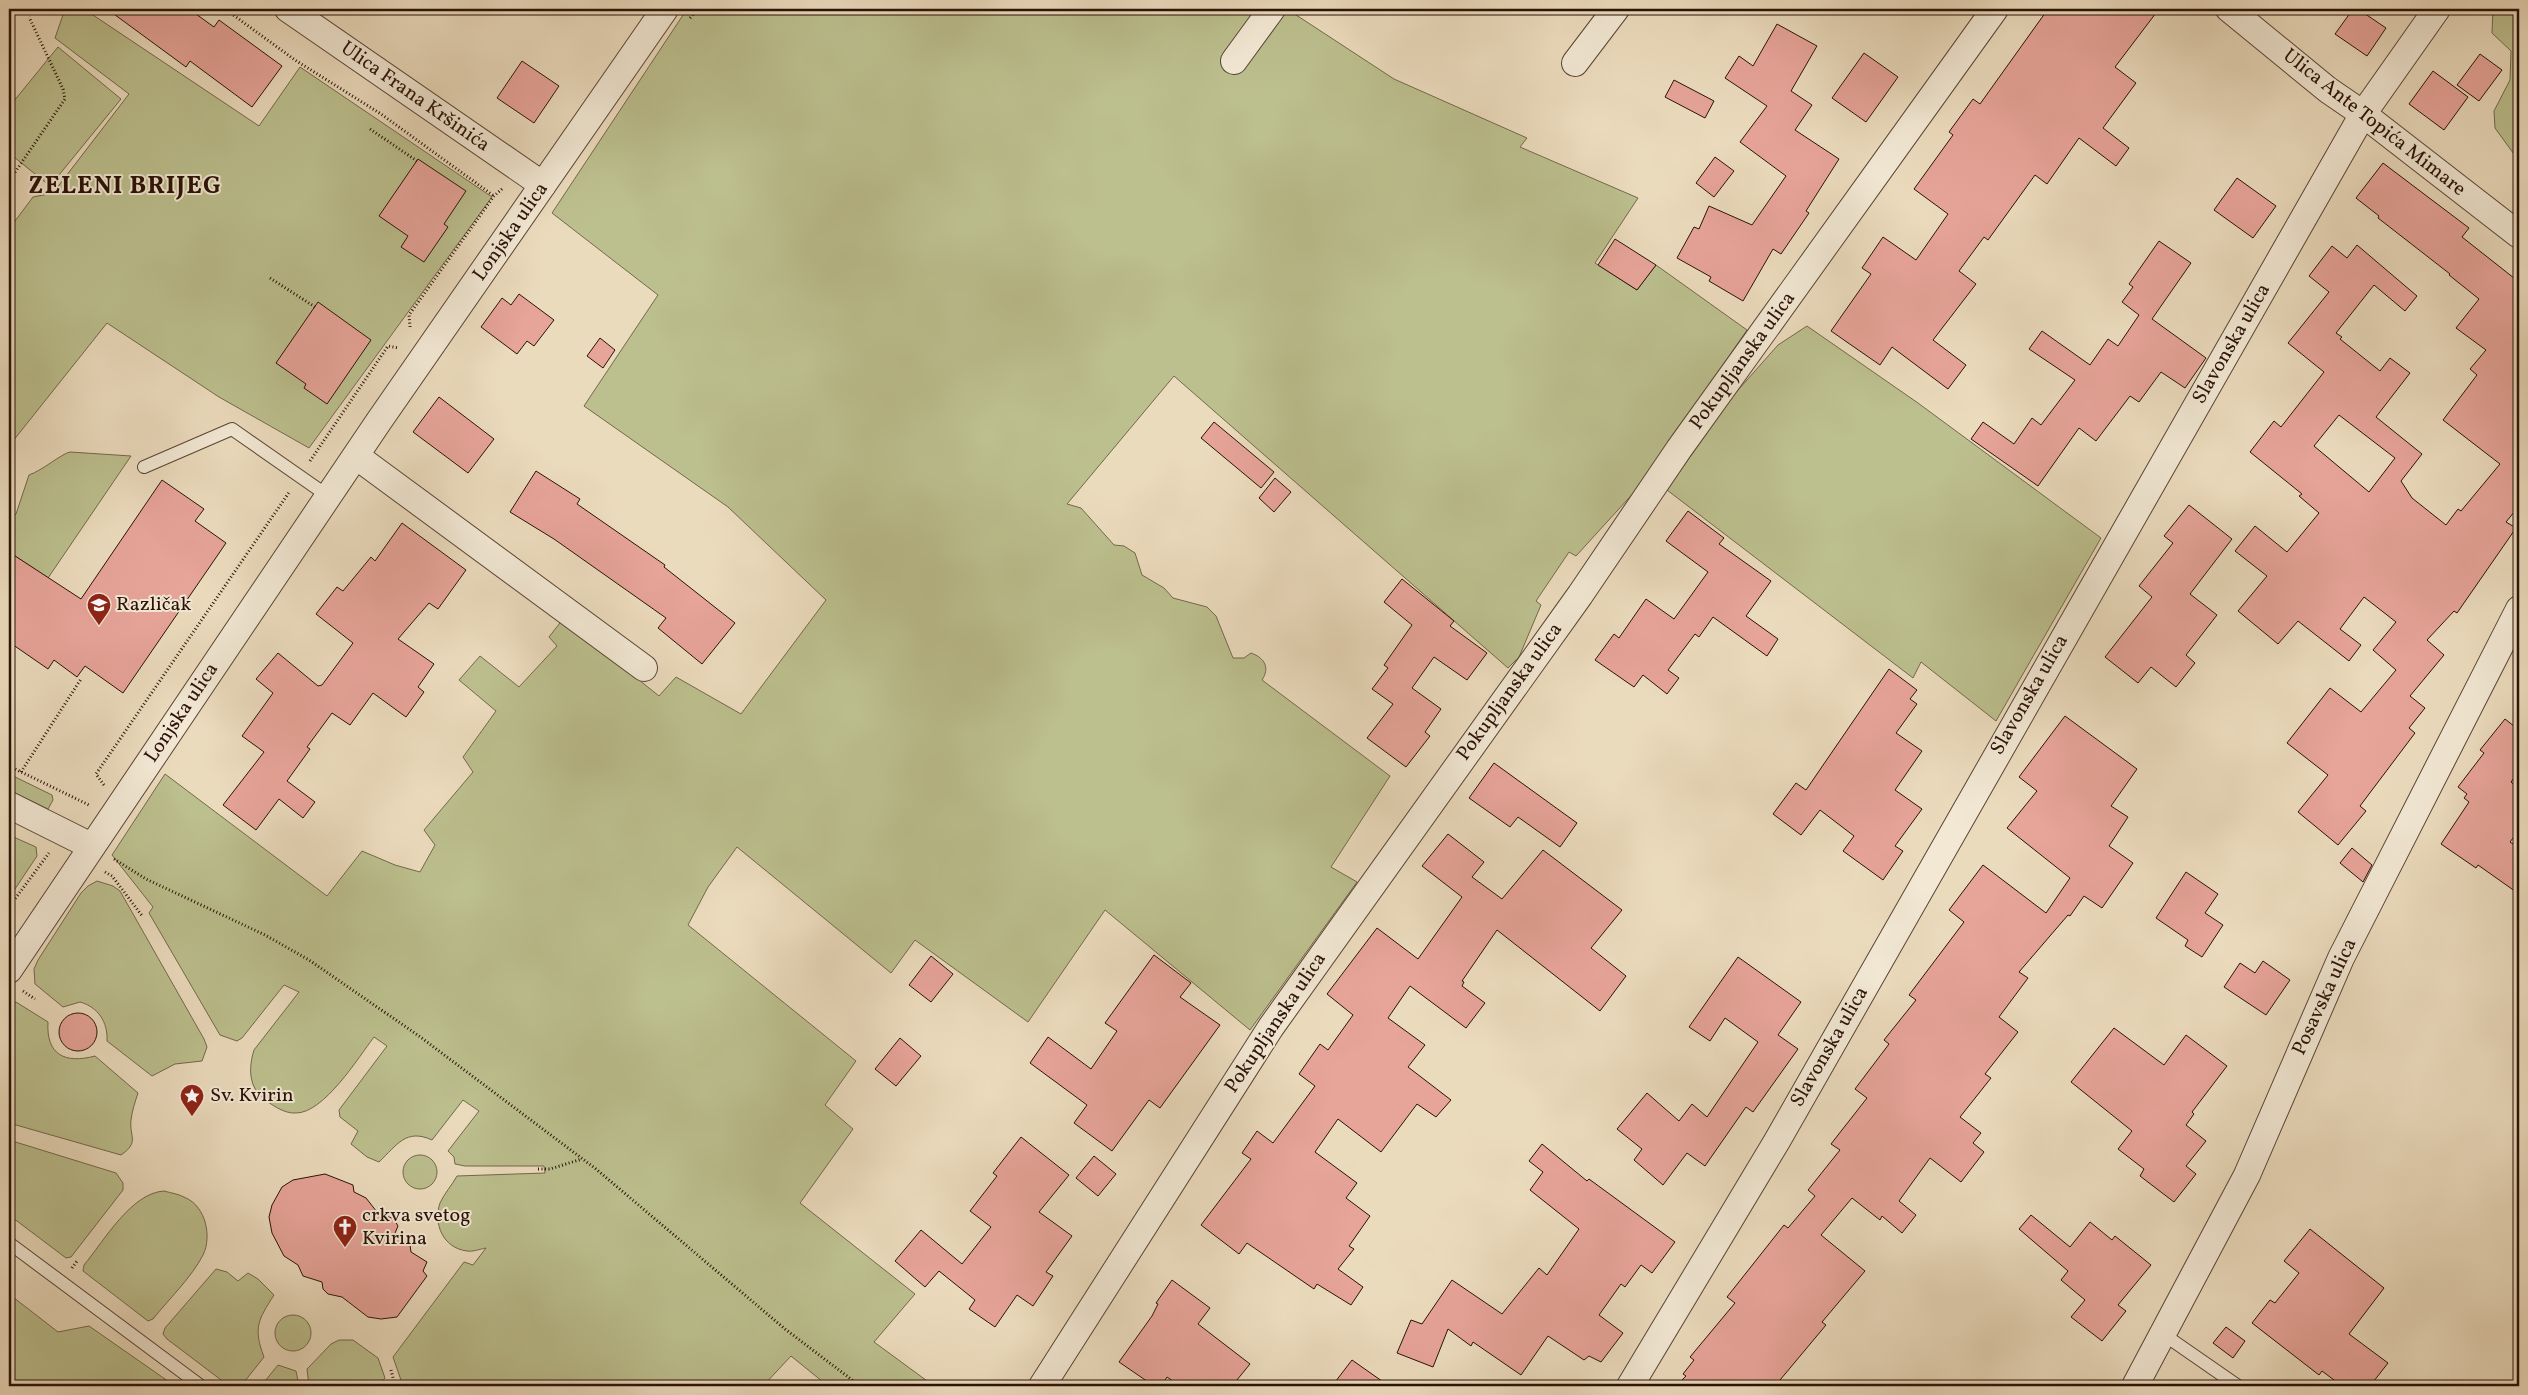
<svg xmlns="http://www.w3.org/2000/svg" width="2528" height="1395" viewBox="0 0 2528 1395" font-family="Vollkorn,serif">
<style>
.green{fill:#bcbf8e;stroke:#73684b}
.building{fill:#e7a499;stroke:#2a1208;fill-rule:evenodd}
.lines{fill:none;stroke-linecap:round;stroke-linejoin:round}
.service-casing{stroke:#5a4435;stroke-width:14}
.minor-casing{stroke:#5a4435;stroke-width:28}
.path{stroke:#2a1208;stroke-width:3;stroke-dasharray:1 2.5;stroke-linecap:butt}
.service{stroke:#f2e8d4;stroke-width:12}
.minor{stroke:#f2e8d4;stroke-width:26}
.labels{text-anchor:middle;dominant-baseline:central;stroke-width:4;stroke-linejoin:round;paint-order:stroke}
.street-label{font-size:20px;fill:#2a1208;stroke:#f2e8d4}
.poi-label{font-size:20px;fill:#2a1208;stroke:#f2e8d4;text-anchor:start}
.district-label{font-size:25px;font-weight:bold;letter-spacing:1px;fill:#2a1208;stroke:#f2e8d4}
</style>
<rect width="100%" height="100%" fill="#ebdbbd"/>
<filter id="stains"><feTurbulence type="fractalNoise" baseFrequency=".004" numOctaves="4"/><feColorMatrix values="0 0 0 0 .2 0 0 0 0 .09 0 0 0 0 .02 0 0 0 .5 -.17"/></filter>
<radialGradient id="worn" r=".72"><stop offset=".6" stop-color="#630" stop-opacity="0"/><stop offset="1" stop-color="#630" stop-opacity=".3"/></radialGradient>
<!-- green -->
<path class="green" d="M 65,9 L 84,9 L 259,126 L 300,67 L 492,197 L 309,448 L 219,397 L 107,323 L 9,446 L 9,229 L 33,197 L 53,193 L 129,94 L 55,38 Z
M 687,9 L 1287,9 L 1394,79 L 1527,138 L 1520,147 L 1638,198 L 1595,263 L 1637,290 L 1656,265 L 1747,330 L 1638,488 L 1576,556 L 1569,552 L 1536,601 L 1541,605 L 1519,657 L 1508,668 L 1174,376 L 1067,504 L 1081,508 L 1114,545 L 1124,546 L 1135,553 L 1142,575 L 1164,588 L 1173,598 L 1207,607 L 1216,616 L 1233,658 L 1244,658 L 1251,653 C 1265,658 1270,668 1262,680 L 1390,776 L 1331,867 L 1357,882 L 1250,1030 L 1105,910 L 1028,1022 L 915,940 L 891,973 L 737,847 L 708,887 L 688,925 L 856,1061 L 825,1105 L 853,1129 L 800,1203 L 915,1294 L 874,1342 L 934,1386 L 828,1386 L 791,1356 L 763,1386 L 403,1386 L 393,1357 L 464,1262 L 473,1265 L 486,1248 C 480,1249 473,1252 467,1251 C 443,1248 433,1224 440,1203 C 444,1194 452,1185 457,1176 L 545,1173 L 544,1166 L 465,1166 L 455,1164 L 454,1157 L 448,1151 L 479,1111 L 463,1100 L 432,1140 C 406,1128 397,1145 379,1162 L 367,1157 L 351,1144 L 358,1131 L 340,1117 L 339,1110 L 387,1046 L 374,1037 C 358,1058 324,1113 296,1113 C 284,1114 270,1104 262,1097 C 248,1085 249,1066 254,1050 L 299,992 L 284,985 L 242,1038 L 237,1041 L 220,1035 L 149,913 L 153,907 L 112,855 L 165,774 L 327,896 L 362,851 L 395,865 L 420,872 L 435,845 L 424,830 L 473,772 L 463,757 L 496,711 L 459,680 L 480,656 L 519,687 L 557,646 L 549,637 L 563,619 L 659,696 L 676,677 L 741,714 L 826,600 L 728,507 L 584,406 L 658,295 L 552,213 Z
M 2493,9 L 2519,9 L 2519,161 L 2495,128 L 2494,111 L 2510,80 L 2511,51 L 2492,33 Z
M 58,47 L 121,99 L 50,186 L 9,153 L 9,107 Z
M 1807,326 L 1918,403 L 2101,538 L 1996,721 L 1921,662 L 1913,678 L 1667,490 L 1731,398 L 1778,345 Z
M 70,452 L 131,456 L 48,578 L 9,552 L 9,520 L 16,514 L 29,475 C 43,470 61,454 70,452 Z
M 9,774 L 52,795 L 53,800 L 48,809 L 9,790 Z
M 9,835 L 36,847 L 37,856 L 9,898 Z
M 97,881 L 113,886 L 120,891 L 204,1039 L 207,1047 L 202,1061 L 175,1064 L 152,1076 L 107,1041 C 108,1022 98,1007 80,1002 L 63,1007 L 35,984 L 34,969 L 38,960 L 81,893 L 88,886 Z
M 16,1002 L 48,1022 C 46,1055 65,1064 95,1056 L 138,1093 C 135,1102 132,1111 131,1120 C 129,1137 140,1142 121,1155 L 9,1123 L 9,1004 Z
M 9,1140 L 116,1173 L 123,1183 L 123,1190 L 71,1257 L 66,1258 L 9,1215 Z
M403 1172a17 17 0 1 1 34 0a17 17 0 1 1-34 0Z
M 164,1191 C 171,1193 179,1194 186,1198 C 206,1207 212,1237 203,1255 C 192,1277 168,1300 153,1319 L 148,1321 L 83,1271 L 84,1265 C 104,1241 131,1193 164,1191 Z
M 216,1269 L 227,1272 L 238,1281 L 248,1273 L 258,1279 L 274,1295 C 258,1320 253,1328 264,1357 L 241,1386 L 229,1386 L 167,1339 L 163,1334 L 165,1328 Z
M 9,1294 L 58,1332 L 89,1326 L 175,1386 L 11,1386 L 9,1385 Z
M275 1333a18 18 0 1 1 36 0a18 18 0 1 1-36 0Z
M 339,1340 L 353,1340 L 378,1358 L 385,1378 L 378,1386 L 309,1386 L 307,1369 L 331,1344 Z
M 278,1365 L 296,1371 L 299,1386 L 261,1386 Z"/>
<!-- building -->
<path class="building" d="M 107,9 L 189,9 L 214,27 L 219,20 L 282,66 L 252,107 L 190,61 L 186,67 Z
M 2048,9 L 2159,9 L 2115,67 L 2136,83 L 2103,128 L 2129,148 L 2116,166 L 2079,138 L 2047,184 L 2035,175 L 1988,240 L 1984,237 L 1959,271 L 1976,284 L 1933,340 L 1966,365 L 1948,389 L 1892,347 L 1880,365 L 1831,331 L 1871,274 L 1862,268 L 1883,237 L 1916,260 L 1948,214 L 1914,189 L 1953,135 L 1949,132 L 1973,99 L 1980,104 Z
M 2353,9 L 2358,9 L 2386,28 L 2367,56 L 2335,34 Z
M 1777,24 L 1817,46 L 1791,91 L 1812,105 L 1795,130 L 1839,159 L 1806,211 L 1809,213 L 1781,254 L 1773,249 L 1743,301 L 1709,281 L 1711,277 L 1677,258 L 1694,227 L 1699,229 L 1709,206 L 1752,225 L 1786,176 L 1740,142 L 1767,106 L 1725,78 L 1739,56 L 1753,66 Z
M 1864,53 L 1898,77 L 1866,122 L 1832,98 Z
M 2480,54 L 2502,70 L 2479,101 L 2457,85 Z
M 522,61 L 559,86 L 534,123 L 497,98 Z
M 2433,71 L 2468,97 L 2444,130 L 2409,104 Z
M 1674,80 L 1714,101 L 1705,118 L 1665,97 Z
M 1715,157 L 1734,171 L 1714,197 L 1696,183 Z
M 418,159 L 466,191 L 444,224 L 448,227 L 424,262 L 401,247 L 408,236 L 379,216 Z
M 2383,163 L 2469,228 L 2462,237 L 2519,282 L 2519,506 L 2506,522 L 2516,528 L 2457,613 L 2454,611 L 2427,640 L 2444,655 L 2410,696 L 2425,708 L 2409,728 L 2415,733 L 2360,806 L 2366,811 L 2338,845 L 2298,812 L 2328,775 L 2287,743 L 2330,688 L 2361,712 L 2396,670 L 2373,650 L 2396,622 L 2364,597 L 2340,629 L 2361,645 L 2349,661 L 2298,621 L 2278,644 L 2238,611 L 2267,576 L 2235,551 L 2255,526 L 2287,552 L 2319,513 L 2299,496 L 2302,494 L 2250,452 L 2274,421 L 2281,427 L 2324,372 L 2288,343 L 2329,292 L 2309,276 L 2332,246 L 2347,258 L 2357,245 L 2417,296 L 2405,311 L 2374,285 L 2336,333 L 2342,337 L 2340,339 L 2380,371 L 2390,358 L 2410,373 L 2376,417 L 2422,454 L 2401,481 L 2412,498 L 2446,525 L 2458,509 L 2461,511 L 2500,464 L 2443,420 L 2477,375 L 2470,369 L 2486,350 L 2456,328 L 2479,299 L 2449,275 L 2450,274 L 2378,218 L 2379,216 L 2356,198 ZM 2339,415 L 2395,458 L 2369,492 L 2314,446 Z
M 2237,178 L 2276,206 L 2253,238 L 2214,210 Z
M 1615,239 L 1656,265 L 1637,290 L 1598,265 Z
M 2159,241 L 2191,263 L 2152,319 L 2206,358 L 2185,388 L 2161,372 L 2139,402 L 2130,396 L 2096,441 L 2079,428 L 2038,486 L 1971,439 L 1983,422 L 2014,444 L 2032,418 L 2041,425 L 2075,380 L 2029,349 L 2042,331 L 2090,365 L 2108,339 L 2118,346 L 2139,315 L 2122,302 L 2133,287 L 2129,284 Z
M 519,294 L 554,320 L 534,346 L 527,341 L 517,354 L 481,327 L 502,298 L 511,305 Z
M 318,302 L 371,340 L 327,404 L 304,388 L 306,384 L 276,363 Z
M 600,338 L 615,350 L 603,368 L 587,356 Z
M 439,397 L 494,439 L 468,473 L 413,432 Z
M 1214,422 L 1274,472 L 1261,488 L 1201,438 Z
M 536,471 L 580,499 L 577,504 L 665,565 L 664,567 L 735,623 L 702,664 L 658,628 L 666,618 L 554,539 L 510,512 Z
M 1275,478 L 1291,492 L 1274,512 L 1259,498 Z
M 162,480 L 204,509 L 195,521 L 226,543 L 123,693 L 85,666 L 77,677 L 54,660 L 48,669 L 9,642 L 9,552 L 81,599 Z
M 2189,505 L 2232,539 L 2190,594 L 2217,615 L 2186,655 L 2195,663 L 2176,687 L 2151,667 L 2138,683 L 2105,657 L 2152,597 L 2139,586 L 2173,543 L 2164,536 Z
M 1688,511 L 1724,538 L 1719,544 L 1771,581 L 1746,616 L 1778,639 L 1767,656 L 1713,617 L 1699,637 L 1695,634 L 1668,670 L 1679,678 L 1667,694 L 1643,675 L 1634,687 L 1595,660 L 1614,634 L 1619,638 L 1646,599 L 1674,619 L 1708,572 L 1666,541 Z
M 402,523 L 466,570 L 438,609 L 429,603 L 398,639 L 434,664 L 418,687 L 424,692 L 406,717 L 373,693 L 350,725 L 332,713 L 307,747 L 310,749 L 287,781 L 315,802 L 303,818 L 279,799 L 256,830 L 223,805 L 264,752 L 242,736 L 273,693 L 256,679 L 278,653 L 318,686 L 322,685 L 353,643 L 316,614 L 337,587 L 343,591 L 371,557 L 375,561 Z
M 1402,579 L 1454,621 L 1450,626 L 1487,653 L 1467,680 L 1434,657 L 1412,688 L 1441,709 L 1425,732 L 1430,736 L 1406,767 L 1367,738 L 1393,704 L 1372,689 L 1388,668 L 1384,665 L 1412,625 L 1384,602 Z
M 1889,669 L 1917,690 L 1910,699 L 1917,704 L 1896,733 L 1922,751 L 1895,790 L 1922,809 L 1895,846 L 1903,851 L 1883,880 L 1843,851 L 1854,836 L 1820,810 L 1801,835 L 1773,814 L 1796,783 L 1806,790 Z
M 2065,716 L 2137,769 L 2111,806 L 2128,817 L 2109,846 L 2133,863 L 2102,908 L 2084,896 L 2070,916 L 2068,915 L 2019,972 L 2028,978 L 1999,1017 L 2018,1032 L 1985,1074 L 1991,1078 L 1960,1117 L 1981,1133 L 1973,1143 L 1984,1152 L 1961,1182 L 1930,1158 L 1899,1201 L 1916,1215 L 1902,1233 L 1882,1216 L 1880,1220 L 1852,1198 L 1821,1235 L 1865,1271 L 1822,1322 L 1826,1325 L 1775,1386 L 1676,1386 L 1686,1376 L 1683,1374 L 1694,1360 L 1690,1357 L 1735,1303 L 1727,1297 L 1784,1225 L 1788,1228 L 1815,1196 L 1808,1190 L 1840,1150 L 1831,1144 L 1867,1098 L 1855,1089 L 1889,1044 L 1884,1040 L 1916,1000 L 1909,995 L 1964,922 L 1949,910 L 1983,865 L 2046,913 L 2070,878 L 2007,828 L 2037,791 L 2019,777 Z
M 2505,719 L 2519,730 L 2519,771 L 2511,782 L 2519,789 L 2519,830 L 2510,842 L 2519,848 L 2519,894 L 2478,865 L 2476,868 L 2441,844 L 2469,802 L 2464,798 L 2467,794 L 2458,787 L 2484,753 L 2480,750 Z
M 1494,763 L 1577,823 L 1560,847 L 1518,817 L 1510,827 L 1469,798 Z
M 1448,834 L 1484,862 L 1472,877 L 1502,899 L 1543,850 L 1622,910 L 1591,948 L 1626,976 L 1600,1011 L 1497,930 L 1462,981 L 1464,982 L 1462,986 L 1485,1003 L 1466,1028 L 1410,986 L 1388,1018 L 1425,1045 L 1408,1067 L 1451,1100 L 1436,1117 L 1417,1104 L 1381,1152 L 1338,1119 L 1315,1152 L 1357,1183 L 1346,1198 L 1370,1216 L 1349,1246 L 1354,1249 L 1338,1269 L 1363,1287 L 1351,1305 L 1317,1284 L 1314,1289 L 1247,1243 L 1239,1254 L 1201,1225 L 1251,1159 L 1242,1153 L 1257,1131 L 1273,1143 L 1315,1086 L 1299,1074 L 1320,1044 L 1328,1050 L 1353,1015 L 1327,994 L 1377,928 L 1418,959 L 1462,897 L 1422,866 Z
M 2352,848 L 2372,865 L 2363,882 L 2340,863 Z
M 2186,872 L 2218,894 L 2205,913 L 2223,925 L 2202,957 L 2185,946 L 2188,940 L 2156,918 Z
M 1154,955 L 1191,983 L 1180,997 L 1220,1025 L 1160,1108 L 1149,1100 L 1112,1151 L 1074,1123 L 1087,1105 L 1030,1063 L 1048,1037 L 1091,1069 L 1117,1031 L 1105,1023 Z
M 931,956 L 953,974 L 931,1002 L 909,985 Z
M 1738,957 L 1801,1002 L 1778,1035 L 1798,1049 L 1753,1112 L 1746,1107 L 1705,1166 L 1687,1153 L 1663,1185 L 1634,1160 L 1642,1149 L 1617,1129 L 1647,1093 L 1679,1121 L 1692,1104 L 1707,1117 L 1758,1042 L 1725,1018 L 1710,1041 L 1689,1027 Z
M 2263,961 L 2290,980 L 2266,1015 L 2224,987 L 2240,963 L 2255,973 Z
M59 1032a19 19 0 1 1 38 0a19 19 0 1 1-38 0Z
M 2114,1028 L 2164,1065 L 2186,1035 L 2227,1066 L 2192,1112 L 2194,1114 L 2186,1125 L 2206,1141 L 2186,1166 L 2196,1174 L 2174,1202 L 2140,1176 L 2144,1169 L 2118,1149 L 2132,1131 L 2071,1082 Z
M 900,1038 L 921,1056 L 896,1086 L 875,1069 Z
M 1021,1137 L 1069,1175 L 1039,1212 L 1072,1236 L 1046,1272 L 1053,1276 L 1033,1306 L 1017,1295 L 995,1327 L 969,1309 L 975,1300 L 939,1271 L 925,1287 L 895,1261 L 921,1230 L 962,1264 L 991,1227 L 970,1211 L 997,1176 L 993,1173 Z
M 1542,1144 L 1587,1181 L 1589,1179 L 1675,1242 L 1652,1273 L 1641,1265 L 1625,1287 L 1621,1284 L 1599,1315 L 1623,1333 L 1601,1362 L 1589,1356 L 1584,1360 L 1548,1336 L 1521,1375 L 1473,1342 L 1471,1346 L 1448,1329 L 1433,1367 L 1397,1353 L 1411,1320 L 1422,1324 L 1452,1280 L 1502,1314 L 1539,1268 L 1547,1275 L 1579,1229 L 1530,1190 L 1543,1172 L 1529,1161 Z
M 1094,1156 L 1116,1174 L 1098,1196 L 1076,1178 Z
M 325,1174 L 353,1185 L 354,1192 L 366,1198 L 377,1212 L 394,1219 L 398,1226 L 395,1233 L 410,1245 L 411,1252 L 427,1262 L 423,1271 L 427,1276 L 397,1317 L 381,1319 L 368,1317 L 342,1297 L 328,1294 L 323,1289 L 322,1282 L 303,1276 L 298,1265 L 284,1256 L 272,1233 L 269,1217 L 272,1205 L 282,1187 L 293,1180 Z
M 2031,1215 L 2070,1247 L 2090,1222 L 2112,1240 L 2115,1236 L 2151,1265 L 2118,1305 L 2126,1311 L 2102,1341 L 2071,1317 L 2085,1300 L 2061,1280 L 2068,1271 L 2019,1229 Z
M 2310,1229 L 2384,1288 L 2349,1334 L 2388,1363 L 2370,1386 L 2342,1386 L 2322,1371 L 2319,1375 L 2252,1323 L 2270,1300 L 2275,1303 L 2299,1273 L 2284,1261 Z
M 1172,1280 L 1210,1308 L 1198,1324 L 1250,1364 L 1232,1386 L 1180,1386 L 1167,1377 L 1161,1386 L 1154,1386 L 1119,1362 L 1152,1316 L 1158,1304 L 1156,1303 Z
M 2226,1327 L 2245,1341 L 2233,1358 L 2213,1343 Z
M 1352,1360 L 1389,1386 L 1332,1386 Z"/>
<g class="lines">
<defs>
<path id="service" d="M 144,467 L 232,429 L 328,496
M 9,1243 L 201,1386
M 2163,1334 L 2238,1386"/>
<path id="minor" d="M 288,9 L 543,185
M 2229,9 L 2328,90 L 2363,114 L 2519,235
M 1234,61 L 1272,9
M 1575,63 L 1616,9
M 356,456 L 644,668
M 9,805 L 91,846
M 9,970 L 379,421 L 665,9
M 1042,1386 L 1271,1027 L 1580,595 L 1679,449 L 1995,9
M 1630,1386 L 1777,1141 L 2363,114 L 2437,9
M 2135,1386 L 2247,1175 L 2341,958 L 2519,609"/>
</defs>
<!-- service casing -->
<use href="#service" class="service-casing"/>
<!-- minor casing -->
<use href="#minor" class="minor-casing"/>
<!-- path -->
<path class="path" d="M 225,9 L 295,60 L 381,114 L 494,196
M 690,18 L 697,9
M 370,129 L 417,161
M 9,181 L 65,99 L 63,89 L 29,17
M 270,278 L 315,307
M 410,327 L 409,315 L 494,196 L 503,188
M 310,461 L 388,346 L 398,348
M 9,766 L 89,805
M 21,772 L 81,679
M 104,785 L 96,774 L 290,491
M 114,859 L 146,879 L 265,935 L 309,960 L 419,1036 L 596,1169 L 785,1329 L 860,1386
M 105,872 L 112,876 L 143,917
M 9,907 L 49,853
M 23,991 L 35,999
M 538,1169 L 550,1169 L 582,1159
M 72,1268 L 77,1261
M 391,1370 L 395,1386"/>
<!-- service -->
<use href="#service" class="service"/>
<!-- minor -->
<use href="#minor" class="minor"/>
</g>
<!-- icons -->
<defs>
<symbol id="school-pin" viewBox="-11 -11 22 30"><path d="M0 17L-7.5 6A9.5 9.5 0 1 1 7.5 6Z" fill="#8f2418" stroke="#f2e8d4"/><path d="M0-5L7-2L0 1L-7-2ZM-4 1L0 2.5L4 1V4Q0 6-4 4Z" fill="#fff"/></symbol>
<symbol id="sight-pin" viewBox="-11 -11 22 30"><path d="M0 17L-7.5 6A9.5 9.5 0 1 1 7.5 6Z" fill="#8f2418" stroke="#f2e8d4"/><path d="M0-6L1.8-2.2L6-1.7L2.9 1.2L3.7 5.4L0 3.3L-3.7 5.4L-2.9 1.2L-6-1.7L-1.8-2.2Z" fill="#fff"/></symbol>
<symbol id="church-pin" viewBox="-11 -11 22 30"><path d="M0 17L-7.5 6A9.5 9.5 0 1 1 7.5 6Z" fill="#8f2418" stroke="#f2e8d4"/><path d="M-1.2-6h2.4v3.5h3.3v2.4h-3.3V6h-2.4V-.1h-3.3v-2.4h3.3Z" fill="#fff"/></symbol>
</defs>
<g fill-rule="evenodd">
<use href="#school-pin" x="85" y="591" width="28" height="38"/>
<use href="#sight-pin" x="178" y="1082" width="28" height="38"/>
<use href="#church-pin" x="331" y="1213" width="28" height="38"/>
</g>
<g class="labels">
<!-- street labels -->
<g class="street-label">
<text transform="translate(415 97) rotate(35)">Ulica Frana Kršinića</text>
<text transform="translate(2374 123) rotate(38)">Ulica Ante Topića Mimare</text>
<text transform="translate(511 232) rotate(-55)">Lonjska ulica</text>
<text transform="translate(2232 344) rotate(-60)">Slavonska ulica</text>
<text transform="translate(1743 361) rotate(-54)">Pokupljanska ulica</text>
<text transform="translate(1510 692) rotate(-54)">Pokupljanska ulica</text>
<text transform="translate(2030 695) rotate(-60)">Slavonska ulica</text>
<text transform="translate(182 713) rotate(-56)">Lonjska ulica</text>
<text transform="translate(2325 997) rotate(-65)">Posavska ulica</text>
<text transform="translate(1276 1023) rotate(-56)">Pokupljanska ulica</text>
<text transform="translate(1830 1047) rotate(-60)">Slavonska ulica</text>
</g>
<!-- poi labels -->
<g class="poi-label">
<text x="116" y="605">Različak</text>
<text x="210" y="1096">Sv. Kvirin</text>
<text x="362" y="1216">crkva svetog<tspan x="362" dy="23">Kvirina</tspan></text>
</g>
<!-- district labels -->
<g class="district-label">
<text x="125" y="186">ZELENI BRIJEG</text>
</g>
</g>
<!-- margin -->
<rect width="2528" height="1395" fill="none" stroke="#ebdbbd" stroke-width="30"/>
<rect x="10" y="10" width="2508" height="1375" fill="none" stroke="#2a1208" stroke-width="2.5"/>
<rect x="15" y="15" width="2498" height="1365" fill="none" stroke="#2a1208"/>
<rect width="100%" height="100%" filter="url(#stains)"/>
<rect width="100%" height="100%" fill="url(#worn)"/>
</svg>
